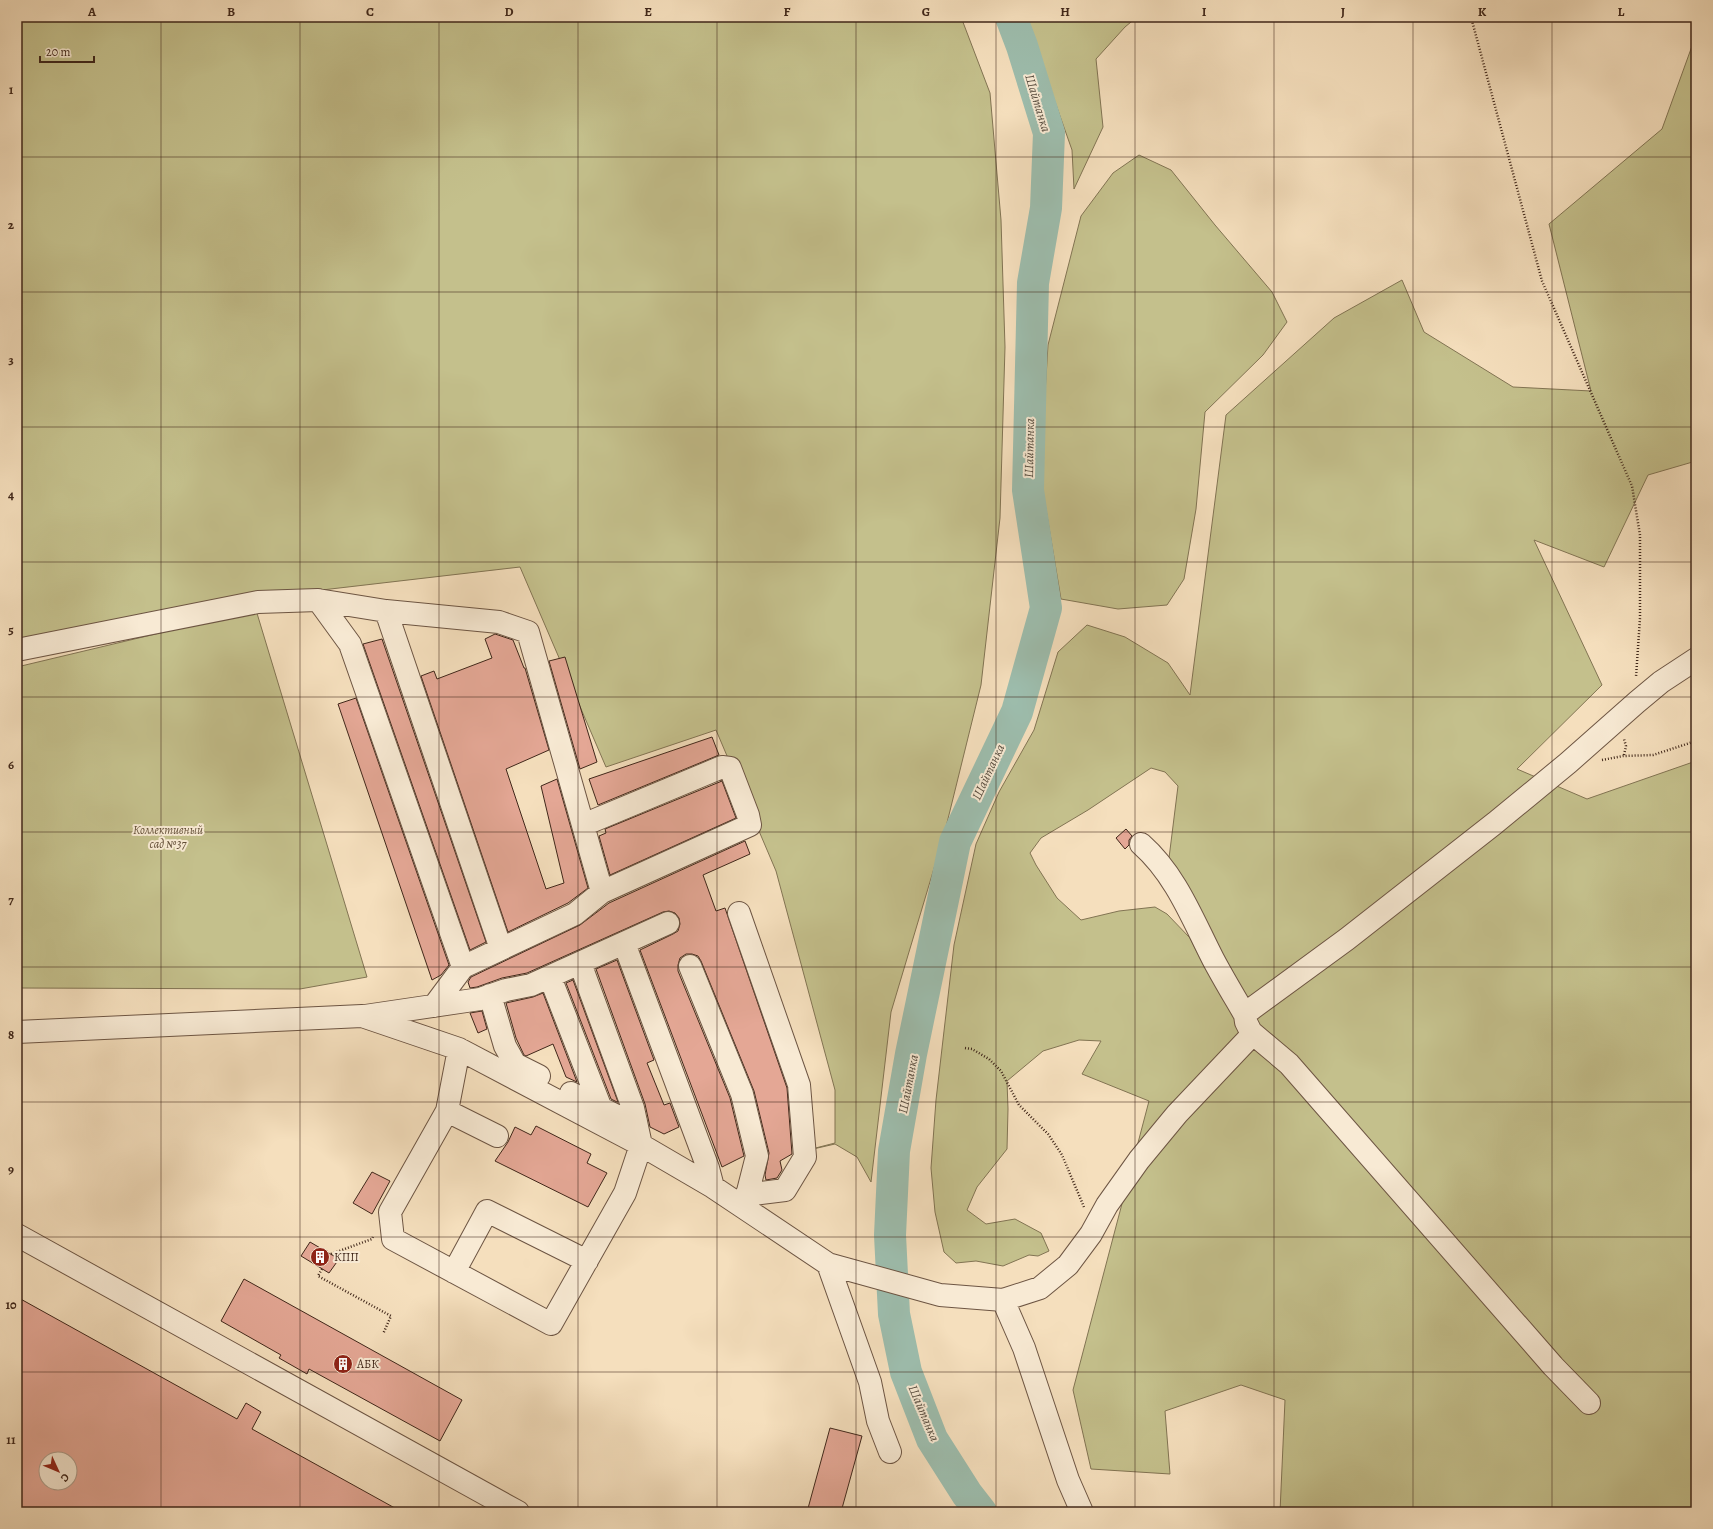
<svg xmlns="http://www.w3.org/2000/svg" width="1713" height="1529" viewBox="0 0 1713 1529" font-family="Alegreya,serif">
<style>
.green{fill:#c4c08c;stroke:#827453;fill-rule:evenodd}
.lines{fill:none;stroke-linecap:round;stroke-linejoin:round}
.river{stroke:#9dbdad;stroke-width:32}
.building{fill:#e4a795;stroke:#40271a;fill-rule:evenodd}
.minor-casing{stroke:#6d5543;stroke-width:24}
.path{stroke:#40271a;stroke-width:2.5;stroke-dasharray:1 2;stroke-linecap:butt}
.minor{stroke:#f8ead4;stroke-width:22}
.grid{fill:none;stroke:#40271a;stroke-width:1;stroke-opacity:0.55}
.labels{text-anchor:middle;dominant-baseline:central;stroke-width:4;stroke-linejoin:round;paint-order:stroke}
.park-label{font-size:12px;font-style:italic;fill:#614d36;stroke:#f8ead4}
.poi-label{font-size:12px;fill:#40271a;stroke:#f8ead4;text-anchor:start}
.water-label{font-size:13px;font-style:italic;fill:#574c3f;stroke:#f8ead4}
.neatline{fill:none;stroke:#40271a;stroke-width:1.5}
.grid-label{font-size:13px;text-anchor:middle;font-weight:bold;fill:#40271a}
</style>
<rect width="100%" height="100%" fill="#f5dfbd"/>
<filter id="stains"><feTurbulence type="fractalNoise" baseFrequency=".005" numOctaves="4"/><feColorMatrix values="0 0 0 0 .2 0 0 0 0 .09 0 0 0 0 .02 0 0 0 .5 -.17"/></filter>
<radialGradient id="worn" r=".72"><stop offset=".6" stop-color="#630" stop-opacity="0"/><stop offset="1" stop-color="#630" stop-opacity=".3"/></radialGradient>
<!-- green -->
<path class="green" d="M 17,17 L 961,17 L 990,93 L 1001,220 L 1005,347 L 1000,518 L 981,685 L 944,835 L 891,1012 L 871,1182 L 857,1157 L 835,1144 L 800,1152 L 835,1143 L 835,1090 L 776,871 L 716,730 L 606,767 L 520,567 L 253,598 L 17,656 Z
M 1025,17 L 1137,17 L 1125,27 L 1096,59 L 1103,127 L 1074,189 L 1072,150 Z
M 1696,35 L 1696,461 L 1648,475 L 1604,567 L 1534,540 L 1602,685 L 1517,769 L 1587,799 L 1696,761 L 1696,1512 L 1280,1512 L 1285,1400 L 1241,1385 L 1165,1411 L 1170,1474 L 1091,1469 L 1073,1390 L 1149,1101 L 1082,1074 L 1101,1041 L 1079,1040 L 1043,1051 L 1007,1081 L 1008,1109 L 1007,1149 L 977,1187 L 967,1210 L 986,1224 L 1015,1219 L 1041,1233 L 1049,1251 L 1038,1256 L 1029,1255 L 1003,1266 L 976,1261 L 956,1263 L 944,1252 L 935,1212 L 931,1168 L 936,1100 L 954,945 L 976,844 L 999,792 L 1034,730 L 1058,652 L 1087,625 L 1125,637 L 1168,663 L 1190,695 L 1226,415 L 1334,318 L 1402,280 L 1424,332 L 1513,387 L 1591,391 L 1549,224 L 1662,129 ZM 1151,768 L 1165,772 L 1178,786 L 1169,858 L 1220,959 L 1205,968 L 1190,938 L 1167,914 L 1155,907 L 1119,911 L 1081,920 L 1057,898 L 1036,865 L 1030,853 L 1041,838 L 1088,810 Z
M 1139,155 L 1171,170 L 1215,225 L 1272,292 L 1287,322 L 1263,355 L 1205,412 L 1196,509 L 1184,579 L 1167,605 L 1118,609 L 1061,599 L 1040,474 L 1048,345 L 1081,216 L 1113,173 Z
M 256,610 L 367,977 L 300,989 L 17,988 L 17,667 Z"/>
<g class="lines">
<!-- river -->
<path class="river" d="M 981,1512 L 967,1494 L 932,1439 L 906,1372 L 894,1314 L 890,1235 L 894,1151 L 911,1054 L 955,842 L 1017,712 L 1046,608 L 1028,490 L 1033,283 L 1046,208 L 1049,133 L 1022,46 L 1011,17"/>
</g>
<!-- building -->
<path class="building" d="M 495,634 L 513,640 L 524,668 L 525,668 L 549,750 L 506,769 L 546,889 L 564,883 L 541,786 L 557,779 L 588,888 L 568,903 L 508,932 L 421,676 L 434,671 L 437,679 L 492,658 L 485,639 Z
M 382,639 L 486,942 L 470,950 L 363,644 Z
M 565,657 L 597,762 L 580,769 L 549,661 Z
M 356,698 L 449,965 L 441,975 L 432,980 L 338,704 Z
M 712,737 L 719,755 L 598,805 L 589,779 Z
M 722,781 L 736,818 L 610,875 L 599,836 L 606,833 L 605,829 Z
M 1126,829 L 1132,836 L 1129,840 L 1129,845 L 1125,849 L 1116,838 Z
M 745,841 L 750,854 L 703,875 L 716,911 L 725,908 L 787,1088 L 792,1154 L 780,1161 L 782,1170 L 777,1178 L 766,1180 L 765,1175 L 769,1153 L 754,1091 L 701,961 L 698,956 L 692,954 L 686,954 L 680,958 L 678,965 L 678,971 L 730,1098 L 744,1156 L 722,1167 L 640,950 L 673,934 L 678,931 L 680,924 L 679,918 L 675,913 L 669,911 L 663,912 L 527,973 L 502,978 L 477,987 L 470,988 L 468,982 L 471,977 L 580,925 L 609,903 Z
M 617,960 L 654,1060 L 647,1063 L 664,1105 L 670,1103 L 679,1127 L 664,1134 L 650,1127 L 645,1104 L 596,969 Z
M 573,980 L 618,1102 L 617,1102 L 611,1099 L 566,983 Z
M 543,993 L 577,1082 L 566,1077 L 553,1044 L 526,1056 L 524,1055 L 516,1038 L 506,1003 L 533,997 Z
M 482,1011 L 487,1029 L 478,1033 L 470,1013 Z
M 536,1126 L 591,1154 L 587,1163 L 607,1173 L 588,1207 L 495,1161 L 508,1142 L 515,1127 L 531,1135 Z
M 372,1172 L 390,1181 L 372,1214 L 353,1203 Z
M 310,1242 L 339,1259 L 329,1273 L 301,1256 Z
M 244,1279 L 462,1400 L 440,1441 L 309,1369 L 307,1374 L 279,1358 L 281,1355 L 221,1321 Z
M 17,1297 L 237,1419 L 246,1403 L 261,1412 L 252,1429 L 402,1512 L 17,1512 ZM 46,1459 L 70,1459 L 70,1483 L 46,1483 Z
M 830,1428 L 862,1436 L 841,1512 L 807,1512 Z"/>
<g class="lines">
<defs>
<path id="minor" d="M 318,600 L 386,611 L 499,622 L 528,632 L 602,892
M 386,611 L 501,949
M 17,650 L 258,602 L 318,600 L 350,644 L 463,967
M 1141,844 C 1176,875 1192,918 1213,959 C 1223,978 1234,996 1245,1015
M 739,913 L 799,1085 L 805,1157 L 785,1190 L 746,1195
M 624,943 L 708,1168 L 713,1187
M 690,966 L 742,1094 L 757,1156 L 744,1207
M 550,977 L 600,1106
M 490,995 L 505,1046 L 515,1064 L 539,1076
M 434,1006 L 463,967 L 575,914 L 602,892 L 750,825 L 748,815 L 730,768 L 722,767 L 583,825
M 365,1016 L 480,999 L 506,990 L 531,985 L 668,923
M 17,1032 L 362,1016 L 459,1049 L 641,1145 L 713,1187 L 828,1264 L 940,1295 L 1003,1300 L 1040,1288 L 1068,1265 L 1091,1234 L 1107,1205 L 1139,1160 L 1177,1114 L 1249,1038 L 1251,1032 L 1246,1022 L 1245,1015 L 1250,1010 L 1347,939 L 1495,823 L 1568,763 L 1637,702 L 1661,682 L 1696,659
M 1251,1032 L 1289,1064 L 1553,1366 L 1589,1403
M 459,1049 L 447,1111 L 390,1212 L 393,1239 L 551,1324 L 625,1193 L 641,1145 L 633,1108 L 580,963
M 571,1093 L 615,1115 L 636,1121
M 447,1111 L 497,1136
M 17,1235 L 518,1512
M 828,1264 L 870,1382 L 878,1421 L 890,1452
M 454,1272 L 487,1211 L 587,1261
M 1003,1300 L 1024,1348 L 1068,1480 L 1082,1512"/>
</defs>
<!-- minor casing -->
<use href="#minor" class="minor-casing"/>
<!-- path -->
<path class="path" d="M 1471,17 L 1542,281 L 1632,486 L 1640,535 L 1640,618 L 1636,677
M 17,20 L 20,17
M 1624,755 L 1626,746 L 1624,739
M 1602,760 L 1623,756 L 1653,755 L 1696,741
M 965,1048 L 972,1049 L 989,1059 L 1001,1071 L 1019,1105 L 1048,1134 L 1062,1155 L 1084,1207
M 331,1254 L 372,1239 L 373,1237
M 322,1269 L 318,1276 L 391,1316 L 383,1334"/>
<!-- minor -->
<use href="#minor" class="minor"/>
</g>
<!-- grid -->
<path class="grid" d="M 161,17 L 161,1512M 300,17 L 300,1512M 439,17 L 439,1512M 578,17 L 578,1512M 717,17 L 717,1512M 856,17 L 856,1512M 996,17 L 996,1512M 1135,17 L 1135,1512M 1274,17 L 1274,1512M 1413,17 L 1413,1512M 1552,17 L 1552,1512M 17,157 L 1696,157M 17,292 L 1696,292M 17,427 L 1696,427M 17,562 L 1696,562M 17,697 L 1696,697M 17,832 L 1696,832M 17,967 L 1696,967M 17,1102 L 1696,1102M 17,1237 L 1696,1237M 17,1372 L 1696,1372"/>
<!-- icons -->
<defs>
<symbol id="building-disc" viewBox="-11 -11 22 22"><circle r="9.5" fill="#8f2418" stroke="#f8ead4"/><path d="M-4-6H4V6H1V3H-1V6H-4ZM-2.5-4.3h1.7v1.8h-1.7ZM.8-4.3h1.7v1.8H.8ZM-2.5-1h1.7V.8h-1.7ZM.8-1h1.7V.8H.8Z" fill="#fff"/></symbol>
</defs>
<g fill-rule="evenodd">
<use href="#building-disc" x="309" y="1246" width="22" height="22"/>
<use href="#building-disc" x="332" y="1353" width="22" height="22"/>
</g>
<g class="labels">
<!-- park labels -->
<g class="park-label">
<text x="168" y="830">Коллективный<tspan x="168" dy="14">сад №37</tspan></text>
</g>
<!-- poi labels -->
<g class="poi-label">
<text x="334" y="1257">КПП</text>
<text x="357" y="1364">АБК</text>
</g>
<!-- water labels -->
<g class="water-label">
<text transform="translate(1038 103) rotate(73)">Шайтанка</text>
<text transform="translate(1029 448) rotate(-89)">Шайтанка</text>
<text transform="translate(988 772) rotate(-65)">Шайтанка</text>
<text transform="translate(908 1084) rotate(-79)">Шайтанка</text>
<text transform="translate(924 1413) rotate(67)">Шайтанка</text>
</g>
</g>
<!-- margin -->
<rect width="1713" height="1529" fill="none" stroke="#f5dfbd" stroke-width="44"/>
<!-- north arrow -->
<g transform="translate(58 1471) rotate(134)"><circle r="19" fill="#f8ead4" stroke="#ae9c8a"/>
<path d="M0-3L7 15L0 10L-7 15Z" fill="#8f2418"/>
<text y="-6" font-size="11" font-weight="bold" text-anchor="middle" fill="#40271a">С</text>
</g>
<!-- scale -->
<path d="M40 56v6h54v-6" fill="none" stroke="#40271a" stroke-width="2"/>
<text x="46" y="56" font-size="12" fill="#40271a" stroke="#f8ead4" stroke-width="3" paint-order="stroke">20 m</text>
<rect x="22" y="22" width="1669" height="1485" class="neatline"/>
<g class="grid-label">
<text x="92" y="16">A</text>
<text x="231" y="16">B</text>
<text x="370" y="16">C</text>
<text x="509" y="16">D</text>
<text x="648" y="16">E</text>
<text x="787" y="16">F</text>
<text x="926" y="16">G</text>
<text x="1065" y="16">H</text>
<text x="1204" y="16">I</text>
<text x="1343" y="16">J</text>
<text x="1482" y="16">K</text>
<text x="1621" y="16">L</text>
<text x="11" y="94">1</text>
<text x="11" y="229">2</text>
<text x="11" y="364">3</text>
<text x="11" y="499">4</text>
<text x="11" y="634">5</text>
<text x="11" y="769">6</text>
<text x="11" y="904">7</text>
<text x="11" y="1039">8</text>
<text x="11" y="1174">9</text>
<text x="11" y="1309">10</text>
<text x="11" y="1444">11</text>
</g>
<rect width="100%" height="100%" filter="url(#stains)"/>
<rect width="100%" height="100%" fill="url(#worn)"/>
</svg>
